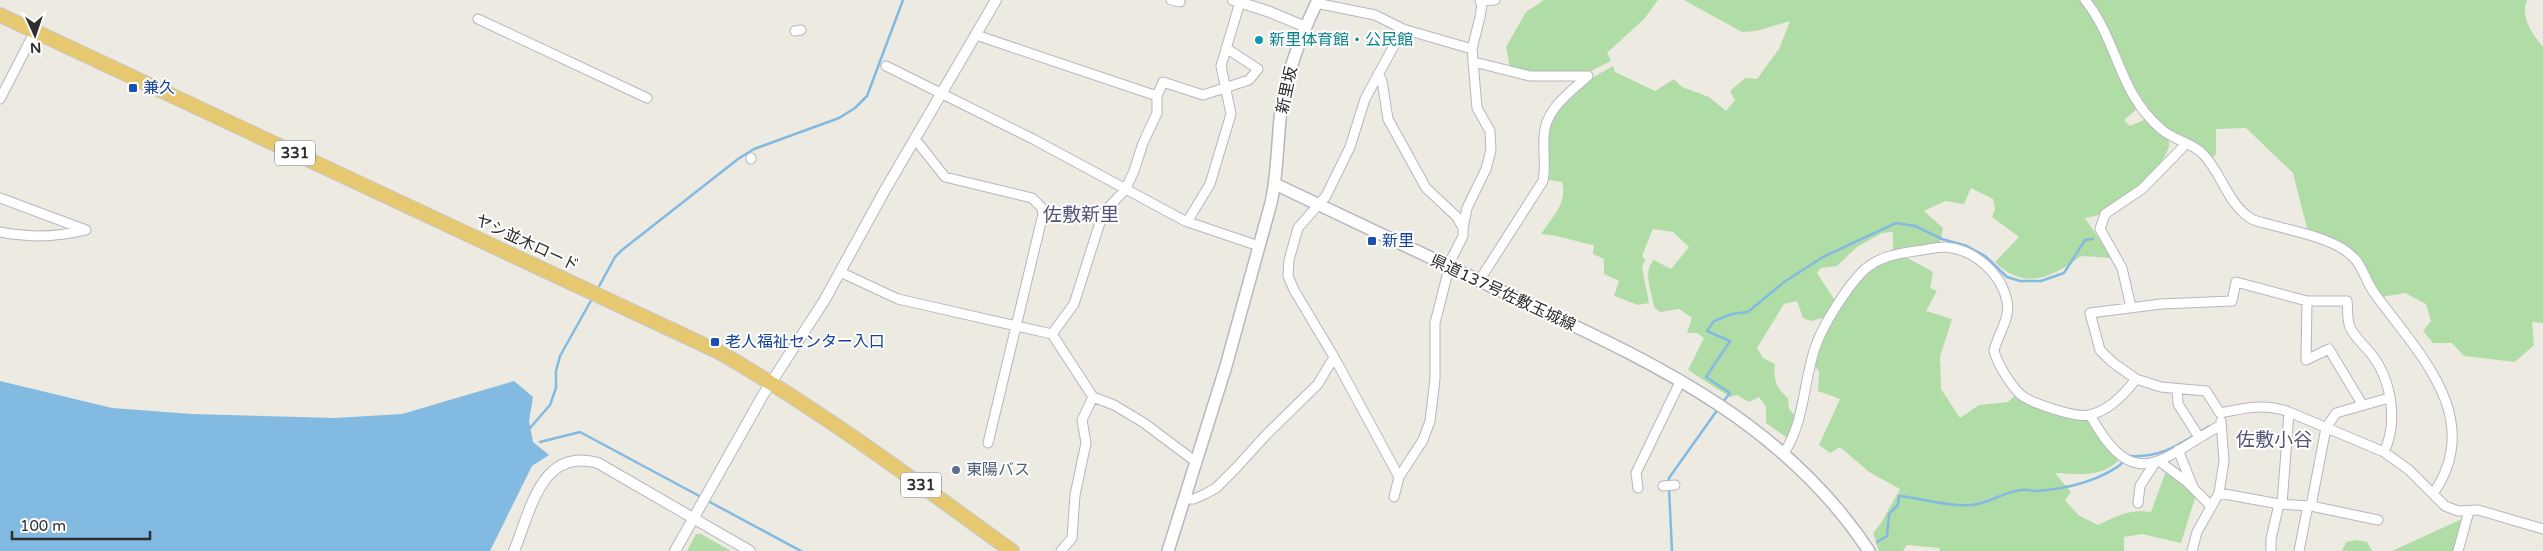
<svg xmlns="http://www.w3.org/2000/svg" width="2543" height="551" viewBox="0 0 2543 551" font-family="'Varela Round','Noto Sans JP',sans-serif">
<style>
.green{fill:#b0dda6}
.water{fill:#83bae2}
.lines{fill:none;stroke-linecap:round;stroke-linejoin:round}
.stream{stroke:#83bae2;stroke-width:2.5}
.minor-casing{stroke:#b6b6c0;stroke-width:11}
.tertiary-casing{stroke:#b6b6c0;stroke-width:12}
.secondary-casing{stroke:#b6b6c0;stroke-width:14}
.trunk-casing{stroke:#c9c9c9;stroke-width:16}
.minor{stroke:#fff;stroke-width:9}
.tertiary{stroke:#fff;stroke-width:10}
.secondary{stroke:#fff;stroke-width:11}
.trunk{stroke:#e6c871;stroke-width:14}
.culture-dot{fill:#0f9aa8;stroke:#fff;stroke-width:2}
.transit-dot{fill:#1a4fb4;stroke:#fff;stroke-width:2}
.service-dot{fill:#5c6f8a;stroke:#fff;stroke-width:2}
.labels{text-anchor:middle;dominant-baseline:central;stroke-width:4;stroke-linejoin:round;paint-order:stroke}
.shield{fill:#fff;stroke:#6d6d6d;stroke-width:1}
.shield-label{font-size:15px;font-weight:bold;fill:#2e2e2e}
.culture-label{font-size:16px;fill:#0d838f;stroke:#fff;text-anchor:start}
.transit-label{font-size:16px;fill:#164399;stroke:#fff;text-anchor:start}
.street-label{font-size:16px;fill:#2e2e2e;stroke:#fff}
.service-label{font-size:16px;fill:#4e5e75;stroke:#fff;text-anchor:start}
.quarter-label{font-size:19px;fill:#53547a;stroke:#fff}
</style>
<rect width="100%" height="100%" fill="#edeae2"/>
<!-- green -->
<path class="green" d="M 1544,0 L 1658,0 L 1644,19 L 1607,53 L 1611,61 L 1587,73 L 1526,73 L 1510,67 L 1506,47 L 1526,12 Z
M 1684,0 L 2082,0 L 2103,35 L 2116,71 L 2137,109 L 2124,120 L 2130,126 L 2144,120 C 2151,126 2169,134 2169,143 C 2171,163 2116,206 2100,214 C 2095,217 2089,217 2085,218 L 2112,258 L 2081,256 C 2052,278 2024,291 1995,262 L 2019,237 L 1992,217 L 1995,209 L 1993,199 L 1971,188 L 1964,204 L 1945,201 L 1924,211 L 1943,228 L 1940,242 L 1893,250 L 1893,232 L 1882,233 L 1857,247 L 1837,266 L 1821,268 L 1817,273 L 1836,302 L 1826,317 L 1811,321 L 1803,318 L 1797,301 L 1784,304 L 1757,348 L 1763,358 L 1775,364 C 1773,379 1776,388 1788,398 L 1789,409 L 1795,416 L 1790,433 L 1786,437 L 1766,423 L 1766,407 L 1759,397 L 1749,402 L 1737,395 L 1730,397 L 1688,370 L 1704,338 L 1697,333 L 1687,333 L 1692,318 L 1679,309 L 1660,312 L 1654,307 C 1652,292 1642,272 1654,260 L 1671,269 L 1689,247 L 1673,232 L 1653,229 L 1642,256 L 1645,260 L 1642,268 L 1649,303 L 1638,305 L 1614,296 L 1619,281 L 1604,274 L 1604,259 L 1593,254 L 1594,245 C 1576,242 1560,235 1541,234 C 1552,218 1568,202 1562,182 L 1549,180 C 1552,163 1545,147 1547,130 C 1549,105 1592,77 1613,66 L 1615,72 L 1655,91 L 1674,79 L 1682,87 L 1709,97 L 1726,111 L 1735,100 L 1730,91 L 1745,78 L 1757,79 L 1779,49 L 1790,21 L 1756,31 L 1742,32 Z
M 2090,0 L 2527,0 C 2520,17 2532,34 2543,47 L 2543,323 L 2532,322 L 2534,345 L 2515,362 L 2464,356 L 2452,343 L 2433,343 L 2423,331 L 2431,321 L 2426,304 L 2405,293 L 2381,297 L 2360,256 L 2342,244 L 2308,232 L 2293,173 L 2246,128 L 2216,129 L 2216,154 L 2212,159 L 2205,150 L 2188,143 L 2167,129 L 2149,111 L 2136,95 L 2110,31 Z
M 1904,256 L 1933,272 L 1930,288 L 1937,291 L 1926,311 L 1952,319 L 1940,357 L 1941,389 L 1960,418 L 1979,405 L 2008,402 L 2016,395 L 2074,420 L 2088,420 L 2118,461 C 2099,478 2080,474 2055,473 L 2071,492 L 2065,500 L 2078,515 L 2098,525 C 2116,516 2131,509 2151,512 L 2166,471 L 2196,495 L 2181,543 L 2142,534 L 2124,537 L 2124,551 L 1940,551 L 1939,548 L 1907,545 L 1903,551 L 1879,551 L 1873,533 L 1881,523 L 1900,489 L 1869,472 L 1840,447 L 1830,453 L 1819,445 L 1840,399 L 1818,391 L 1819,371 L 1815,367 C 1824,327 1860,260 1904,256 Z
M 2464,518 L 2454,551 L 2392,551 Z
M 696,534 L 701,534 L 731,551 L 687,551 Z
M 2357,540 L 2367,542 L 2372,551 L 2342,551 L 2346,542 Z"/>
<!-- water -->
<path class="water" d="M 0,381 L 112,408 L 192,414 L 335,418 L 402,414 L 514,381 L 533,397 L 529,421 L 533,442 L 549,455 L 532,466 L 490,551 L 0,551 Z"/>
<g class="lines">
<!-- stream -->
<path class="stream" d="M 597,290 L 615,257 L 622,250 L 738,159 L 754,149 L 839,118 L 855,108 L 867,96 L 903,0
M 1723,402 L 1730,393 L 1706,377 L 1730,341 L 1707,331 L 1714,321 L 1732,314 L 1748,312 L 1784,282 L 1823,257 L 1896,223 L 1915,226 L 1942,239 L 1967,246 L 1985,256 L 2007,277 L 2020,281 L 2041,281 L 2064,273 L 2085,240 L 2093,239
M 530,428 L 550,405 L 556,388 L 556,371 L 560,356 L 593,297
M 540,442 L 580,432 L 703,498
M 2130,456 C 2164,458 2182,442 2210,426
M 1669,483 L 1669,478 L 1718,409
M 1669,488 L 1672,551
M 708,501 L 801,551
M 1877,542 L 1887,536 L 1889,514 L 1898,505 L 1899,496 C 1923,498 1946,507 1971,505 C 1989,504 2004,491 2022,490 C 2027,489 2032,491 2037,491 C 2067,489 2104,480 2126,460"/>
<defs>
<path id="minor" d="M 1171,0 L 1180,2
M 2085,0 C 2119,42 2117,91 2161,129 C 2173,140 2193,143 2203,154 C 2222,174 2227,202 2250,218 C 2256,222 2265,223 2272,225 C 2293,231 2325,237 2343,249 C 2364,262 2362,276 2375,294 C 2418,353 2486,418 2433,494
M 1480,1 L 1495,0
M 1316,3 L 1375,15 L 1403,29 L 1365,99 L 1350,147 L 1326,196 L 1298,228 L 1289,260 L 1288,276 L 1294,290 L 1334,357 L 1399,477
M 478,19 L 647,98
M 1403,29 L 1472,49
M 795,31 L 801,30
M 976,35 L 1157,96
M 1474,62 L 1530,76 L 1588,76
M 886,66 L 1033,139 L 1185,221 L 1259,246
M 1378,74 L 1382,81 L 1388,119 L 1426,188 L 1457,217 L 1463,228 L 1463,236 L 1451,260 L 1435,323 L 1435,379 L 1430,421 L 1423,440 L 1399,477 L 1394,497
M 0,99 L 35,31
M 914,141 L 919,144 L 945,177 L 1032,198 L 1042,208 L 1043,214 L 988,443
M 751,158 L 751,159
M 0,198 L 86,230
M 1187,222 L 1210,184 L 1231,114 L 1221,66 L 1240,2
M 1463,228 L 1467,208 L 1486,169 L 1491,150 L 1490,131 L 1477,108 L 1472,49 L 1480,17 L 1482,4 L 1480,0
M 0,232 C 29,238 57,237 86,230
M 840,272 L 898,299 L 1052,334 L 1093,397 L 1114,405 L 1144,423 L 1196,462
M 1479,281 L 1543,181 C 1546,165 1543,153 1544,138 C 1544,110 1568,94 1588,76
M 2307,301 L 2306,360 L 2329,349 L 2362,404
M 2131,307 L 2122,268 L 2100,229 L 2105,214 L 2142,189 L 2186,144
M 1052,334 L 1074,304 L 1103,213 L 1125,190 L 1134,171 L 1143,143 L 1157,113 L 1157,96 L 1163,82 L 1203,95 L 1249,80 L 1258,69 L 1226,48
M 2177,389 L 2178,404 L 2199,437
M 2090,415 C 2135,496 2160,459 2221,425
M 2178,450 L 2193,487
M 2384,452 C 2398,423 2392,381 2372,355 C 2366,347 2351,334 2349,324 C 2347,317 2348,308 2347,301 L 2307,301 L 2236,282 L 2232,301 L 2161,304 L 2090,313 L 2100,350 L 2112,362 L 2136,379 L 2161,387 L 2206,391 L 2220,413 C 2244,408 2266,403 2289,412 L 2384,452 L 2409,470 L 2445,506 L 2458,511 L 2478,510 L 2543,529
M 1784,453 C 1805,420 1803,384 1815,348 C 1822,326 1847,287 1863,271 C 1878,257 1895,254 1915,251 C 1925,250 1936,247 1945,247 C 1974,249 2001,273 2007,301 C 2011,319 1997,335 1994,351 C 1998,365 2010,384 2020,394 C 2030,403 2075,418 2089,415 C 2109,411 2124,395 2136,379
M 2159,461 L 2187,482 L 2211,506
M 1663,486 L 1675,485
M 1638,488 L 1636,473 L 1681,380
M 2219,493 L 2224,461 L 2221,421
M 1185,499 L 1194,499 L 1205,494 L 1216,488 L 1236,468 L 1266,435 L 1318,384 L 1334,357
M 2138,503 L 2140,486 L 2154,464
M 2282,504 L 2289,412
M 2311,506 L 2326,428 L 2336,413 L 2389,398
M 1061,551 L 1072,538 L 1075,495 L 1086,443 L 1082,420 L 1093,397
M 2192,551 L 2197,532 L 2219,493 L 2279,504 L 2311,506 L 2378,520
M 2271,551 L 2271,539 L 2279,504
M 2299,551 L 2308,505
M 2458,551 L 2469,511"/>
<path id="tertiary" d="M 1233,0 L 1270,12 L 1306,27
M 514,551 C 531,510 541,447 598,463 L 750,551
M 675,551 L 763,395 L 824,301 L 885,190 L 996,0"/>
<path id="secondary" d="M 1275,184 C 1356,223 1437,261 1518,299 C 1653,363 1783,421 1869,551
M 1168,551 L 1226,366 L 1271,203 C 1278,172 1277,141 1281,110 C 1287,72 1301,35 1318,0"/>
<path id="trunk" d="M 0,15 L 719,352 C 822,411 916,482 1012,551"/>
</defs>
<!-- minor casing -->
<use href="#minor" class="minor-casing"/>
<!-- tertiary casing -->
<use href="#tertiary" class="tertiary-casing"/>
<!-- secondary casing -->
<use href="#secondary" class="secondary-casing"/>
<!-- trunk casing -->
<use href="#trunk" class="trunk-casing"/>
<!-- minor -->
<use href="#minor" class="minor"/>
<!-- tertiary -->
<use href="#tertiary" class="tertiary"/>
<!-- secondary -->
<use href="#secondary" class="secondary"/>
<!-- trunk -->
<use href="#trunk" class="trunk"/>
</g>
<!-- markers -->
<circle class="culture-dot" cx="1259" cy="40" r="5"/>
<g class="transit-dot">
<rect x="128" y="83" width="10" height="10" rx="2.5"/>
<rect x="1367" y="236" width="10" height="10" rx="2.5"/>
<rect x="710" y="337" width="10" height="10" rx="2.5"/>
</g>
<circle class="service-dot" cx="956" cy="470" r="5"/>
<g class="labels">
<!-- shield labels -->
<g class="shield">
<rect x="275" y="140.5" width="40" height="25" rx="4"/>
<rect x="901" y="472.5" width="40" height="25" rx="4"/>
</g>
<g class="shield-label">
<text x="295" y="153">331</text>
<text x="921" y="485">331</text>
</g>
<!-- culture labels -->
<g class="culture-label">
<text x="1269" y="40">新里体育館・公民館</text>
</g>
<!-- transit labels -->
<g class="transit-label">
<text x="143" y="88">兼久</text>
<text x="1382" y="241">新里</text>
<text x="725" y="342">老人福祉センター入口</text>
</g>
<!-- street labels -->
<g class="street-label">
<text transform="translate(1287 90) rotate(-78)">新里坂</text>
<text transform="translate(527 243) rotate(25)">ヤシ並木ロード</text>
<text transform="translate(1503 293) rotate(25)">県道137号佐敷玉城線</text>
</g>
<!-- service labels -->
<g class="service-label">
<text x="966" y="470">東陽バス</text>
</g>
<!-- quarter labels -->
<g class="quarter-label">
<text x="1081" y="215">佐敷新里</text>
<text x="2274" y="440">佐敷小谷</text>
</g>
</g>
<!-- north arrow -->
<g transform="translate(35 35) rotate(177)" stroke="#ffffff" stroke-width="4" paint-order="stroke">
<path d="M0-4L9 19L0 12L-9 19Z" fill="#2e2e2e"/>
<text y="-8" font-size="14" font-weight="bold" text-anchor="middle" fill="#2e2e2e">N</text>
</g>
<!-- scale -->
<path d="M12 531v8h138v-8" fill="none" stroke="#2e2e2e" stroke-width="2.5"/>
<text x="20" y="531" font-size="15" fill="#2e2e2e" stroke="#ffffff" stroke-width="4" paint-order="stroke">100 m</text>
</svg>
